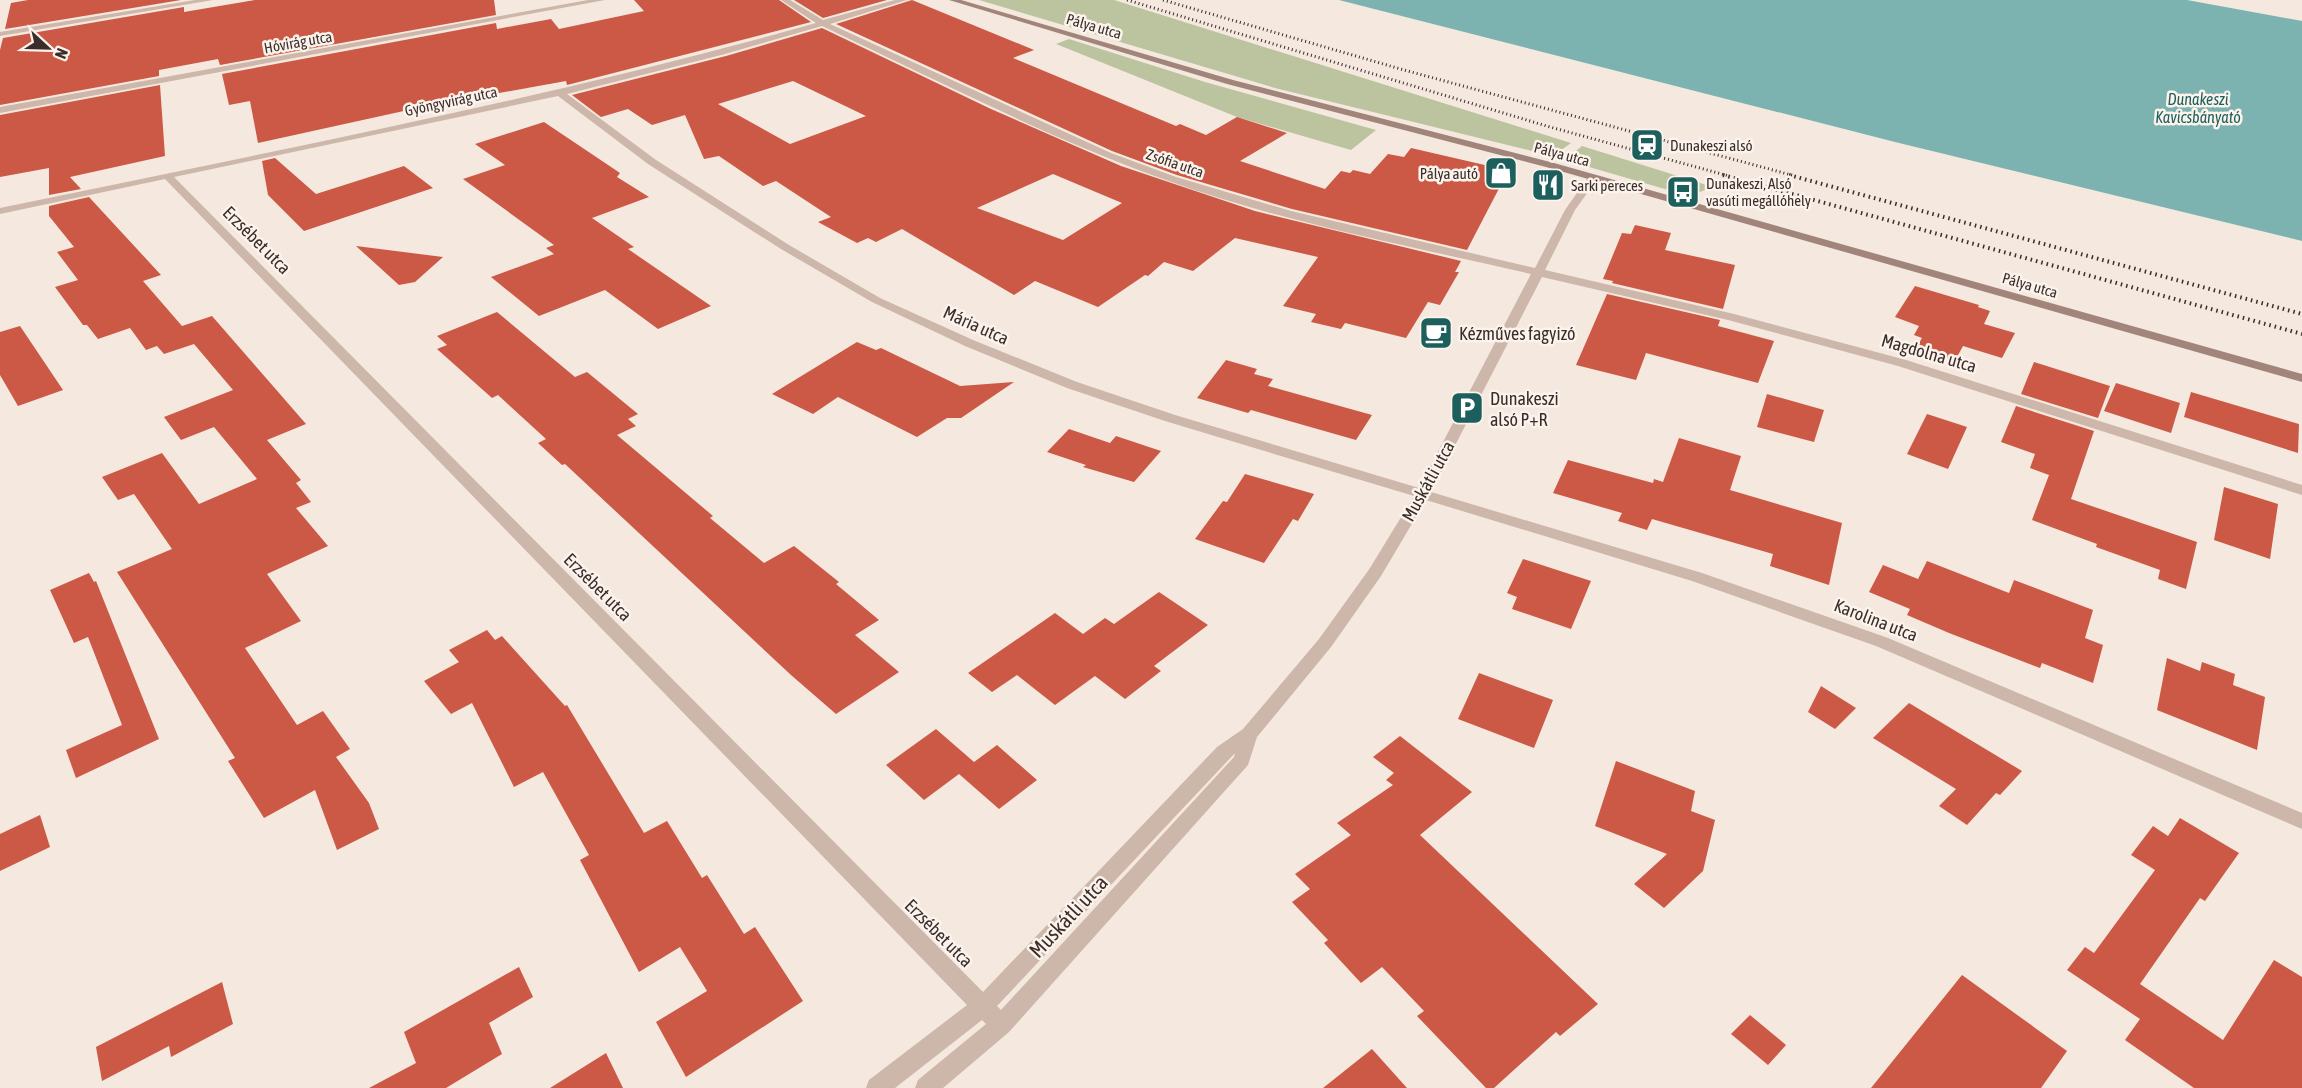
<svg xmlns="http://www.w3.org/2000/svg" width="2302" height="1088" viewBox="0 0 2302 1088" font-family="'Asap Condensed',sans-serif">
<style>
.green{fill:#bbc49e}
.water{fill:#7cb3b0}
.building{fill:#cc5945;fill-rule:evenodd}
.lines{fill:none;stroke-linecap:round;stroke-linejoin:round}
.street{fill:#cdb6aa;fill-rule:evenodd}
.secondary{fill:#a1857b;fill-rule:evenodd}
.rail-far1{stroke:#3a2d2a;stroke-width:3;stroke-dasharray:1 3;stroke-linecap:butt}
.rail{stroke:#3a2d2a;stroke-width:4;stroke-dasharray:1.5 4;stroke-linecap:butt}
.labels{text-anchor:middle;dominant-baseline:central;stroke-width:5;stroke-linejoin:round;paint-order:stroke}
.far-street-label{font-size:15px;fill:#3a2d2a;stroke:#fbf3ec}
.far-poi-label{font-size:15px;fill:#3a2d2a;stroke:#fbf3ec;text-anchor:start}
.far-water-label{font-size:16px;font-style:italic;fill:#1c5f5c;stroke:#fbf3ec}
.street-label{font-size:18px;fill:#3a2d2a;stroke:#fbf3ec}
.poi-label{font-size:18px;fill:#3a2d2a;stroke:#fbf3ec;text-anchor:start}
.near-street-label{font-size:21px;fill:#3a2d2a;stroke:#fbf3ec}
</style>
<rect width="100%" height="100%" fill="#f4e8df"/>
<!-- green -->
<path class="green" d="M 979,0 L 1114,0 L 1571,143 L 1553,156 L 1275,88 Z
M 1069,39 L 1205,82 L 1376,130 L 1351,150 L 1237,117 L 1056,44 Z
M 1582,146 L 1713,187 L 1689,196 L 1565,160 Z"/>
<!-- water -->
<path class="water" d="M 1339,0 L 2187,0 L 2302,21 L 2302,241 L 1895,142 Z"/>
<!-- building -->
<path class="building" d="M 28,0 L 181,0 L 5,29 L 11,3 Z
M 255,0 L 494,0 L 496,15 L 220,65 L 218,59 L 159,70 L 159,76 L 0,105 L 0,50 L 3,38 L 184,7 L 184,12 Z
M 634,0 L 779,0 L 811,22 L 567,85 L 566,81 L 422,107 L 258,143 L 250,101 L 229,105 L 222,74 L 496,23 L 497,29 L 551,19 L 559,29 L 644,11 Z
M 794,0 L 887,0 L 823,18 Z
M 912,0 L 1034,50 L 1013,58 L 1176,126 L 1180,124 L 1206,135 L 1237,117 L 1287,133 L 1240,161 L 1325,189 L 1341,171 L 1350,173 L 1353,170 L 1370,174 L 1388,154 L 1404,157 L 1411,148 L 1502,169 L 1499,173 L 1506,175 L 1467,250 L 1292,209 L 1177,175 L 1112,151 L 836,24 Z
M 822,28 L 991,109 L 1121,166 L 1255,211 L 1461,261 L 1455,272 L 1459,272 L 1440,305 L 1428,302 L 1406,338 L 1345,323 L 1341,329 L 1311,322 L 1316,314 L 1283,306 L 1318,257 L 1235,238 L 1193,271 L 1164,262 L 1148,276 L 1145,275 L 1098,307 L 1035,281 L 1014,295 L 902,229 L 876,242 L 868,238 L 857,243 L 818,222 L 831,217 L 776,181 L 763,186 L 719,156 L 704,159 L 685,115 L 652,125 L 628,109 L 601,117 L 572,95 L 726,56 ZM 793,81 L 866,116 L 790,144 L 718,104 ZM 1053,174 L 1122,203 L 1063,240 L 977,208 Z
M 160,85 L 165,156 L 70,177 L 81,189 L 49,195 L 49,168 L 0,177 L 0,115 Z
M 544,122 L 620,173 L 617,177 L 649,197 L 592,218 L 634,247 L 628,249 L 711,306 L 658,329 L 605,290 L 539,316 L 491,277 L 554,254 L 546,248 L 554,245 L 463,179 L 505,165 L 475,144 Z
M 275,158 L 316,194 L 404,166 L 433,188 L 304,231 L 268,195 L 262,161 Z
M 89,197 L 161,275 L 143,281 L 182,326 L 212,316 L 306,424 L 267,440 L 301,480 L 296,483 L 311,502 L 296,508 L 328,546 L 267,574 L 301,621 L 245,648 L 297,725 L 323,711 L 350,749 L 336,757 L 369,803 L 379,829 L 337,850 L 315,790 L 264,818 L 228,761 L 235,758 L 117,572 L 172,549 L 134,494 L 118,500 L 102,477 L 162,453 L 199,504 L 257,479 L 214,427 L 181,440 L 164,417 L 233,390 L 194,344 L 164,354 L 157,346 L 146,350 L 130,328 L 98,339 L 87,325 L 83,325 L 55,287 L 78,280 L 57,252 L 74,247 L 49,216 L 49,206 Z
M 1635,225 L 1671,233 L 1665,250 L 1735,265 L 1723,309 L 1612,283 L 1613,281 L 1603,279 L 1622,233 L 1631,234 Z
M 356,246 L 443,257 L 415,282 L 399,285 Z
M 1915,286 L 1979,305 L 1978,307 L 1990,311 L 1984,324 L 2015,333 L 2002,358 L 1963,346 L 1955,361 L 1916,348 L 1922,338 L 1914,335 L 1919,326 L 1895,317 Z
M 1607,294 L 1720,320 L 1718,326 L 1774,341 L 1758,383 L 1646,353 L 1636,380 L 1576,365 Z
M 497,312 L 575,377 L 587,372 L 638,414 L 628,419 L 636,426 L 617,435 L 713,516 L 710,518 L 764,563 L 794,546 L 839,582 L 836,584 L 879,620 L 855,635 L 899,672 L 836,714 L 791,675 L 565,464 L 562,465 L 538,443 L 546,439 L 498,395 L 492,398 L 437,349 L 447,345 L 437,336 Z
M 20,326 L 63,390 L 18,406 L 0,375 L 0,332 Z
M 857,342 L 876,350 L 881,348 L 960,386 L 1014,382 L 961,418 L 947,418 L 917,437 L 838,397 L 813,414 L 772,394 Z
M 1226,360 L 1257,369 L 1254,374 L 1273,379 L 1268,386 L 1372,415 L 1356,440 L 1251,410 L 1248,413 L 1197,398 Z
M 2034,362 L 2110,386 L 2098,418 L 2021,394 Z
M 2116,383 L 2180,403 L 2171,433 L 2104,411 Z
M 2191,392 L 2299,424 L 2298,453 L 2184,417 Z
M 1767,394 L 1824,410 L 1814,442 L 1757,427 Z
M 2016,406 L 2094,431 L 2071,499 L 2197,542 L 2186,589 L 2158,579 L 2160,570 L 2096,547 L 2097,544 L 2032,520 L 2049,475 L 2030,468 L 2035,454 L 2001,442 Z
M 1927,414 L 1967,427 L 1948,469 L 1907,454 Z
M 1069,429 L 1110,443 L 1116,436 L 1161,451 L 1134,482 L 1083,467 L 1086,465 L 1047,452 Z
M 1679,438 L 1741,456 L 1730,490 L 1842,523 L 1829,585 L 1770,566 L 1773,554 L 1652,519 L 1647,530 L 1618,521 L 1622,513 L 1553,493 L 1568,460 L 1653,483 L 1654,479 L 1663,482 Z
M 1245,474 L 1314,494 L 1298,521 L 1293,519 L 1264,563 L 1195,539 L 1223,501 L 1227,502 Z
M 2224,487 L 2278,504 L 2270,559 L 2214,540 Z
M 1523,559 L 1591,581 L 1571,629 L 1512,609 L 1517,597 L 1507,593 Z
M 1927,561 L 2009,593 L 2014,580 L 2093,610 L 2085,638 L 2103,645 L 2093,683 L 2042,663 L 2040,668 L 1949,633 L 1907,615 L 1910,609 L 1869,592 L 1883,565 L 1918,579 Z
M 89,573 L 94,582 L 96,581 L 159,739 L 76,778 L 66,750 L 122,725 L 88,637 L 74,643 L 50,590 Z
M 1159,592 L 1208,625 L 1154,666 L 1161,671 L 1125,699 L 1095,676 L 1055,705 L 1017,675 L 992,692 L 968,673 L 1055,613 L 1083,634 L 1105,618 L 1114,624 Z
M 487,630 L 495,640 L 502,636 L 565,706 L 567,705 L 644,833 L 667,821 L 702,878 L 707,875 L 744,934 L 755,927 L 803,1001 L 686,1077 L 656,1022 L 707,991 L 680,947 L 639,972 L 580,860 L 589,855 L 543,772 L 514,787 L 472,703 L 451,714 L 424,681 L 459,662 L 449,650 Z
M 2167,658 L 2200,671 L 2202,662 L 2235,674 L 2233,685 L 2265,697 L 2257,750 L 2157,710 Z
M 1479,673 L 1553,700 L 1534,748 L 1458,719 Z
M 1821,686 L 1856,708 L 1835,729 L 1808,712 Z
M 1909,703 L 2022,771 L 2000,795 L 1996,793 L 1967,825 L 1939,806 L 1956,789 L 1873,738 Z
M 936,729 L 974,762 L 997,745 L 1037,780 L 999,809 L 959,774 L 924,800 L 886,765 Z
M 1400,736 L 1472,792 L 1420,835 L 1598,1004 L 1560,1036 L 1556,1032 L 1494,1088 L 1486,1088 L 1417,1016 L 1424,1011 L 1382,967 L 1361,983 L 1324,943 L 1328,940 L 1292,902 L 1310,889 L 1295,874 L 1351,835 L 1337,823 L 1393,785 L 1386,780 L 1394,773 L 1373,757 Z
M 1616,761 L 1695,791 L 1691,811 L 1715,820 L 1703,871 L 1664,908 L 1634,884 L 1667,854 L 1595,826 Z
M 40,815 L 50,847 L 0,871 L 0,834 Z
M 2180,818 L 2239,853 L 2205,901 L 2200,898 L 2140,984 L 2223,1040 L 2274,960 L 2302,977 L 2302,1088 L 2194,1088 L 2125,1040 L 2140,1019 L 2067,970 L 2085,947 L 2094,953 L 2155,870 L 2131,855 L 2153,826 L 2168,836 Z
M 519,967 L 533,997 L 489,1023 L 502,1054 L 446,1088 L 369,1088 L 416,1063 L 404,1032 Z
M 1962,975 L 2067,1051 L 2041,1088 L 1871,1088 Z
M 222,982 L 233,1024 L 171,1057 L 169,1046 L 102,1081 L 96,1047 Z
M 1750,1015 L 1786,1045 L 1768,1065 L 1731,1034 Z
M 1372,1049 L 1407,1088 L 1323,1088 Z
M 606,1053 L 623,1088 L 550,1088 Z"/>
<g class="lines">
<!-- street -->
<path class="street" d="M 195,0 L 213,0 L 0,36 L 0,32 Z
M 588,0 L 605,0 L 0,113 L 0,107 Z
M 781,0 L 790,0 L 823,20 L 895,0 L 907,0 L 830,24 L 1111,153 L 1176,177 L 1291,211 L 1535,268 L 1565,210 L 1589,176 L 1597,176 L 1598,178 L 1575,210 L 1545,270 L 1734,314 L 1906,360 L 2302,485 L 2302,495 L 1898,366 L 1728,320 L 1542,277 L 1431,492 L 1702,573 L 1888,638 L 2302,813 L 2302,829 L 1876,646 L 1692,581 L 1426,500 L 1381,576 L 1331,647 L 1257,737 L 1248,765 L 1009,1032 L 943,1088 L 915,1088 L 918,1080 L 986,1024 L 982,1020 L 895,1088 L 866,1088 L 869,1080 L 967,1005 L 165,179 L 0,214 L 0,208 C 273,151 547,99 816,23 ZM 822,26 C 935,79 1048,138 1166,180 C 1284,223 1410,246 1531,274 L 1419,488 L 1175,415 L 1077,382 L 973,340 L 880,298 L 789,245 L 656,160 L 567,94 L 725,54 ZM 558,96 L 648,164 L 781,249 L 872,302 L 965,346 L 1067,388 L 1165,421 L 1414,496 L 1370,568 L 1319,639 L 1243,729 L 1217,747 L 983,992 L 174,177 ZM 1235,753 L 1234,757 L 1001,1010 L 997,1006 Z"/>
<!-- secondary -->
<path class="secondary" d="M 949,0 L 961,0 L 1233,80 L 1554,163 L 2302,374 L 2302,382 L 1546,167 L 1227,84 Z"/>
<!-- rail-far1 -->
<path class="rail-far1" d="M 1127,0 L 1550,127 L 1729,176
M 1163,0 L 1404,70 L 1795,176"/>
<!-- rail -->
<path class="rail" d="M 1723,175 L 2302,334
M 1789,175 L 2302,314"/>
</g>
<!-- icons -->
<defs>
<symbol id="station-square" viewBox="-11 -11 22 22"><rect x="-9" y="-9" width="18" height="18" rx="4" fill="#1c5f5c" stroke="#fbf3ec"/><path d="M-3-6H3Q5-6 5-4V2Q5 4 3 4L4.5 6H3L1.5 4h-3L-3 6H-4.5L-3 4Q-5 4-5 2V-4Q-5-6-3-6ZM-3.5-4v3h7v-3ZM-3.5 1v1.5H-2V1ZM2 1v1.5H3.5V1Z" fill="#fff"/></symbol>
<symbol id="shop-square" viewBox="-11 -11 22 22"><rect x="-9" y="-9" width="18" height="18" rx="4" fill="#1c5f5c" stroke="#fbf3ec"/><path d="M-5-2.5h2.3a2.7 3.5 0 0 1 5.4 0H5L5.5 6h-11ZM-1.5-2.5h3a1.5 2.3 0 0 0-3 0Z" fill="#fff"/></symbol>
<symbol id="restaurant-square" viewBox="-11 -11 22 22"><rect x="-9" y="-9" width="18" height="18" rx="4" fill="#1c5f5c" stroke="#fbf3ec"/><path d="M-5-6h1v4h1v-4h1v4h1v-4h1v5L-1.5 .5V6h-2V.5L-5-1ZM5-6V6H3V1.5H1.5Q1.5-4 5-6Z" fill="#fff"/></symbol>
<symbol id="bus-square" viewBox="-11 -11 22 22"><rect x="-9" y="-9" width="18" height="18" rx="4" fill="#1c5f5c" stroke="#fbf3ec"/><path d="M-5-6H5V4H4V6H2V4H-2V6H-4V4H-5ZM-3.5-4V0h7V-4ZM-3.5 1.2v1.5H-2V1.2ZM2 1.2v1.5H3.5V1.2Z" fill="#fff"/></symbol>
<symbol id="cafe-square" viewBox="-11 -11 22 22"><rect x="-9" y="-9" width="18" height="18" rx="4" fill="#1c5f5c" stroke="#fbf3ec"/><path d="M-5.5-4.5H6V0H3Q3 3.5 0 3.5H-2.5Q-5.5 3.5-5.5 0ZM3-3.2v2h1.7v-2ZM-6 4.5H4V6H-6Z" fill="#fff"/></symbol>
<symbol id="parking-square" viewBox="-11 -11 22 22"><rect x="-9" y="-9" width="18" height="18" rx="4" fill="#1c5f5c" stroke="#fbf3ec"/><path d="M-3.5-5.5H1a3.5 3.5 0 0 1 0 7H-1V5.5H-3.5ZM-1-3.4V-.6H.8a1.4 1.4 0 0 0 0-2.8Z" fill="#fff"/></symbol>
</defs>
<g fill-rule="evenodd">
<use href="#station-square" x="1628" y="126" width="38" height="38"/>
<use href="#shop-square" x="1482" y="154" width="38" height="38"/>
<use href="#restaurant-square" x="1529" y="166" width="38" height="38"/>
<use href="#bus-square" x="1664" y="173" width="38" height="38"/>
<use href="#cafe-square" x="1417" y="314" width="38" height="38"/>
<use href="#parking-square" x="1448" y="389" width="38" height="38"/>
</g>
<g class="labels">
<!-- far-street labels -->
<g class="far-street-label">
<text transform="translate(1094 26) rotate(16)">Pálya utca</text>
<text transform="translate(298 42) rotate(-10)">Hóvirág utca</text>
<text transform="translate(451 101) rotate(-12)">Gyöngyvirág utca</text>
<text transform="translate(1562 154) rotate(15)">Pálya utca</text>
<text transform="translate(1175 163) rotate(19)">Zsófia utca</text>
<text transform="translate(2030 285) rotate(16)">Pálya utca</text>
</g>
<!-- far-poi labels -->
<g class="far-poi-label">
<text x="1670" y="145">Dunakeszi alsó</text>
<text x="1478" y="173" text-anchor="end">Pálya autó</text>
<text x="1706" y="183">Dunakeszi, Alsó<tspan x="1706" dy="17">vasúti megállóhely</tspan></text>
<text x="1571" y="185">Sarki pereces</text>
</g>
<!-- far-water labels -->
<g class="far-water-label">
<text x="2198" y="99">Dunakeszi<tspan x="2198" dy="18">Kavicsbányató</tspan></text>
</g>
<!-- street labels -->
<g class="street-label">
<text transform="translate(257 240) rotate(45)">Erzsébet utca</text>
<text transform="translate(976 325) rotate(24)">Mária utca</text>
<text transform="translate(1929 353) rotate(16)">Magdolna utca</text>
<text transform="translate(1428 481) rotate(-61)">Muskátli utca</text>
<text transform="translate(598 587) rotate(45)">Erzsébet utca</text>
<text transform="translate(1876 620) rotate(21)">Karolina utca</text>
<text transform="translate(939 933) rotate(45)">Erzsébet utca</text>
</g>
<!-- poi labels -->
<g class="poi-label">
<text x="1459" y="333">Kézműves fagyizó</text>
<text x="1490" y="398">Dunakeszi<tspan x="1490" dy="21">alsó P+R</tspan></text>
</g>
<!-- near-street labels -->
<g class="near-street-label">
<text transform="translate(1068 916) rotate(-47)">Muskátli utca</text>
</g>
</g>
<!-- north arrow -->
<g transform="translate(48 48) rotate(112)" stroke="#fbf3ec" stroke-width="4.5" paint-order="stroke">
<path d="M0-4.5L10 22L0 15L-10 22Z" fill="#3a2d2a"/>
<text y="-9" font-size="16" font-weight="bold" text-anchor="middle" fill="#3a2d2a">N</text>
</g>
</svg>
